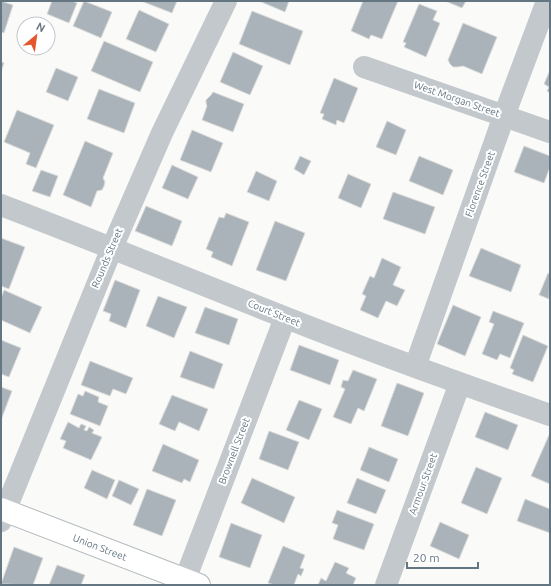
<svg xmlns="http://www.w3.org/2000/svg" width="551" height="586" viewBox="0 0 551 586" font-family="Ubuntu,sans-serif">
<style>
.building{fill:#aab3b9;stroke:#dcdcda}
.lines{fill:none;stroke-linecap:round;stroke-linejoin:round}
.secondary-casing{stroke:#b3babf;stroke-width:24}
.minor{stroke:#c3c8cc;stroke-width:22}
.secondary{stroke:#fff;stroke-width:22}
.labels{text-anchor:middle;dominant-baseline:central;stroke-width:4;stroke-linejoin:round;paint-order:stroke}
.street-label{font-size:10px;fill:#657683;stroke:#fff}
</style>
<rect width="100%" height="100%" fill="#fafaf8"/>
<!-- building -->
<path class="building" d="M 1,1 L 13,5 L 4,33 L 1,32 Z
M 52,1 L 72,1 L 77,3 L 69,23 L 47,14 Z
M 84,1 L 112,12 L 101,38 L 73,26 Z
M 141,1 L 177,1 L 172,13 Z
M 259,1 L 289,1 L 285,12 Z
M 363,1 L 398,1 L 382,39 L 371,35 L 369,39 L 351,31 Z
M 445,1 L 466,1 L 462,8 Z
M 419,4 L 437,11 L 433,20 L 440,23 L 426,57 L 404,47 L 406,43 L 403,42 Z
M 139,10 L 169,24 L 156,52 L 126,39 Z
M 252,11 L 303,31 L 290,65 L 239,44 Z
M 463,23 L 497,37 L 482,74 L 463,66 L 458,67 L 453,67 L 450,64 L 448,60 Z
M 104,41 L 153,62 L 140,92 L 91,71 Z
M 233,52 L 263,66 L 250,95 L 220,82 Z
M 1,62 L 4,63 L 1,72 Z
M 56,68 L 78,77 L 68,101 L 46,92 Z
M 550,70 L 550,93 L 547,91 L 549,87 L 544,84 Z
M 334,78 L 358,88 L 344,123 L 337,120 L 336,125 L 322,119 L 324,114 L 320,113 Z
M 99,89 L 135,103 L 124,133 L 87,119 Z
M 213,92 L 244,104 L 233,132 L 202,120 L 207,106 L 206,103 L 206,100 L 211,95 Z
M 17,110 L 54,125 L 36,168 L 26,164 L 30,153 L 4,142 Z
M 387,121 L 406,130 L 396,155 L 376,147 Z
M 192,130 L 223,143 L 211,172 L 180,160 Z
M 85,141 L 113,153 L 103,178 L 105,182 L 104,186 L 102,190 L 97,191 L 91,207 L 63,195 Z
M 524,146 L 550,156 L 550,167 L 544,183 L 514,172 Z
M 300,156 L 311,161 L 304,175 L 294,169 Z
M 419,156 L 453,170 L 443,195 L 409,181 Z
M 172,165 L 198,177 L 188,199 L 162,188 Z
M 41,170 L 58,176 L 50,197 L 32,191 Z
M 256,171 L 277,181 L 269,201 L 247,192 Z
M 348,174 L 371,184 L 361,208 L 338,198 Z
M 393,192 L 435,207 L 425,234 L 383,219 Z
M 146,206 L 182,221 L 172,246 L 135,231 Z
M 226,213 L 249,222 L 232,266 L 211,257 L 213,252 L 206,249 L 219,217 L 224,218 Z
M 275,221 L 305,233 L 286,281 L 256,270 Z
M 1,238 L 25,247 L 9,289 L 1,286 Z
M 481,248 L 521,265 L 511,292 L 469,276 Z
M 382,258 L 401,267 L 393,285 L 405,290 L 397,306 L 386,301 L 378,318 L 360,310 L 366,296 L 362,294 L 370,276 L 374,278 Z
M 548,273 L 550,274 L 549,299 L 539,295 Z
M 115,280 L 140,290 L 126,328 L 109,321 L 111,314 L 103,311 Z
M 4,290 L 42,307 L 30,333 L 1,320 L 1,298 Z
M 158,296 L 187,307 L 174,338 L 146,326 Z
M 453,305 L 481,317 L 465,356 L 437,344 Z
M 205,307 L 238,319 L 229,345 L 195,333 Z
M 493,311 L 524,323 L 510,358 L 500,354 L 497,360 L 482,354 L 494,324 L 489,322 Z
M 523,335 L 548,346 L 533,382 L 512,374 L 514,370 L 510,368 Z
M 1,340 L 21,348 L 9,377 L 1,374 Z
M 299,345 L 339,360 L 330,385 L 290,370 Z
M 190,351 L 223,364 L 214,389 L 180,377 Z
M 90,361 L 133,378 L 126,394 L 113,389 L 110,396 L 81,385 Z
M 353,370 L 377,379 L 364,411 L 358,408 L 351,424 L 333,417 L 345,389 L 341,387 L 343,380 L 348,381 Z
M 397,383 L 424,393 L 408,436 L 381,426 Z
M 1,387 L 12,391 L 1,420 Z
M 85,391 L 99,397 L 98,402 L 108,406 L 100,426 L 70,414 L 78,394 L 83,396 Z
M 172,395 L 208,409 L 199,431 L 179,422 L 175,431 L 159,424 Z
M 299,400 L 322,409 L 309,440 L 286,430 Z
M 485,412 L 518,425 L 508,450 L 475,437 Z
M 68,422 L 79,428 L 81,424 L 86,426 L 84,430 L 87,431 L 89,427 L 94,430 L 92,433 L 102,437 L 91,460 L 63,448 L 66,441 L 60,439 Z
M 269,431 L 299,442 L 288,470 L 259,459 Z
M 549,435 L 550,435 L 550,484 L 531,476 Z
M 163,444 L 199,460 L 190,482 L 184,479 L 182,483 L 152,471 Z
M 369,447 L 398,459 L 389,482 L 360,470 Z
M 476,467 L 502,478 L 487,514 L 461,503 Z
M 92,470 L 115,480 L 107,499 L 84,488 Z
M 252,478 L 295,497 L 284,523 L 241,503 Z
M 357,478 L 386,490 L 376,514 L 347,503 Z
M 119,480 L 139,489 L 131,505 L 112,496 Z
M 147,489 L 176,500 L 162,536 L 133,525 Z
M 525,499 L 550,509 L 550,533 L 517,521 Z
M 337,510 L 374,524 L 364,550 L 333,539 L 338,525 L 332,523 Z
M 440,522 L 469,535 L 459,559 L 430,546 Z
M 231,523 L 262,535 L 250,568 L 219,557 Z
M 283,546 L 305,555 L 300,568 L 304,569 L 301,576 L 298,574 L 294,585 L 274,585 L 268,583 Z
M 14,547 L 43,558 L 33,585 L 1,584 Z
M 335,562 L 349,568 L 346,573 L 356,578 L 353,585 L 318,585 L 321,578 L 326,581 Z
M 57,565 L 85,575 L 81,585 L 49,585 Z"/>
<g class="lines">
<defs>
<g id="secondary">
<path id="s1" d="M 1,509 L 199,585"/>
</g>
</defs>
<!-- secondary casing -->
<use href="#secondary" class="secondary-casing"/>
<!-- minor -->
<path class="minor" d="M 364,67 L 550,132
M 1,205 C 96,241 190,280 284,317 C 372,352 461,384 550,415
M 415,367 L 504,116 L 547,1
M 1,521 L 112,248 L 162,133 L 226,1
M 183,585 L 285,318
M 386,585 L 460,383"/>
<!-- secondary -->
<use href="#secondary" class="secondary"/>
</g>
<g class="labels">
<!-- street labels -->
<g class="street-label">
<text transform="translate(457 99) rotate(19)">West Morgan Street</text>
<text transform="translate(480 184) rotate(-70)">Florence Street</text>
<text transform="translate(107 258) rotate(-67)">Rounds Street</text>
<text transform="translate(274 313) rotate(22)">Court Street</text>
<text transform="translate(234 451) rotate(-69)">Brownell Street</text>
<text transform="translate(423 484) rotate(-70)">Armour Street</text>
<text stroke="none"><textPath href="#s1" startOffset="106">Union Street</textPath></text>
</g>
</g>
<!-- border -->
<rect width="551" height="586" fill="none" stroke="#657683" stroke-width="4"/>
<!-- north arrow -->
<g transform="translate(36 36) rotate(29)"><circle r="19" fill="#ffffff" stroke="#c1c8cd"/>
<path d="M0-3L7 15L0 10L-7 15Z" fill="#e4572e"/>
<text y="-6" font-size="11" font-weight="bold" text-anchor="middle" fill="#657683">N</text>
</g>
<!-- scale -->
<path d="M407 562v6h71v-6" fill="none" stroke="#657683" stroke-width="2"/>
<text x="413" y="562" font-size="12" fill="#657683" stroke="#ffffff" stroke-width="3" paint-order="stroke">20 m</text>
</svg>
